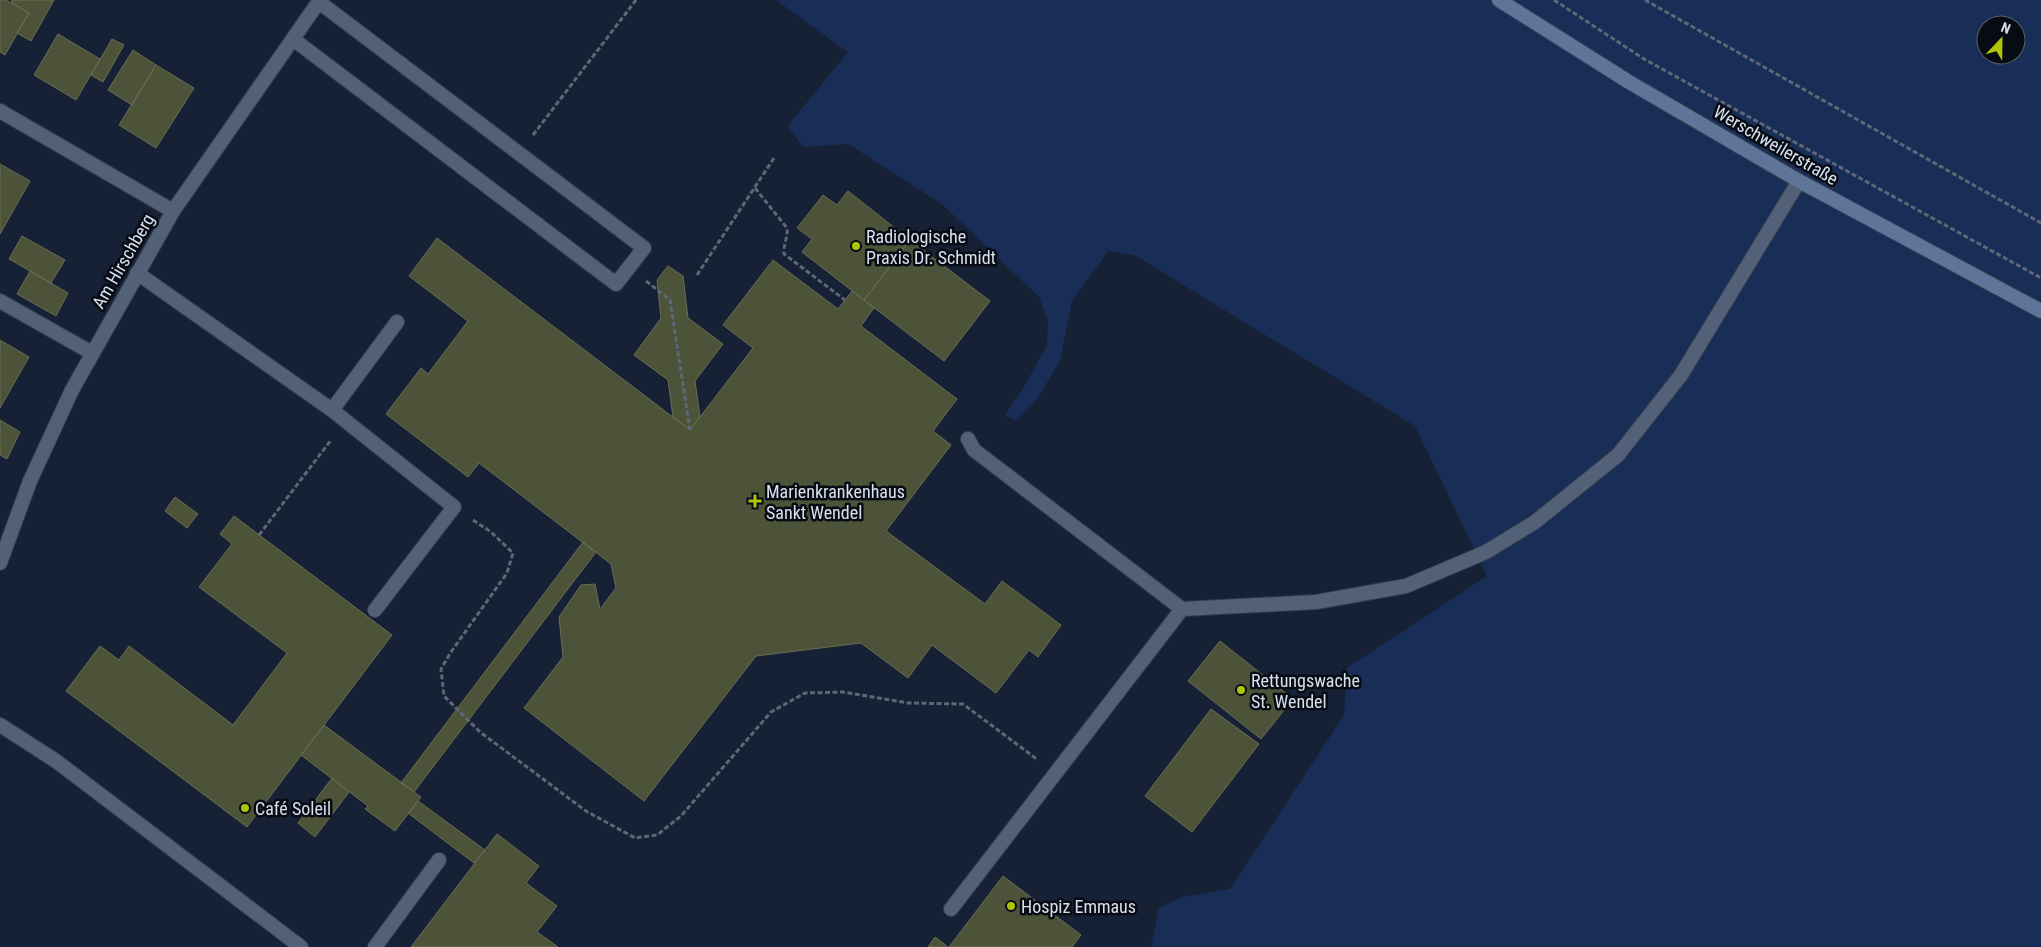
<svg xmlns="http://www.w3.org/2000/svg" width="2041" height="947" viewBox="0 0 2041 947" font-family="'Roboto Condensed',sans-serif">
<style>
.green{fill:#192e56;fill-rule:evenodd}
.building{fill:#4d5339;stroke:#696e53}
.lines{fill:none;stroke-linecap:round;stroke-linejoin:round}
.service-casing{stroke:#363d4e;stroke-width:16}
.minor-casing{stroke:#363d4e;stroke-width:16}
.secondary-casing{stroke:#363d4e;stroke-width:16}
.path{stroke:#5d6778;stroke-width:3;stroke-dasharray:5 2.5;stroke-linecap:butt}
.service{stroke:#536178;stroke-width:14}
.minor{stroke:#536178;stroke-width:14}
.secondary{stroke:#5e7498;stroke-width:14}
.poi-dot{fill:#aec508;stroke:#070b14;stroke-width:2}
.labels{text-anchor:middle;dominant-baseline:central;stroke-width:5;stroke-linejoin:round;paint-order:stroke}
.street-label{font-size:18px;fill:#d8e0ee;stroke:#070b14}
.poi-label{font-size:18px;fill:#d8e0ee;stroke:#070b14;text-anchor:start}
</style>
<rect width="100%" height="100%" fill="#162135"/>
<!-- green -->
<path class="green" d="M 776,0 L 2041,0 L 2041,947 L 1151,947 L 1159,908 L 1181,897 L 1230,889 L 1344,715 L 1347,668 L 1487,576 L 1415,426 L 1134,255 L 1108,251 L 1072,301 L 1060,361 L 1035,402 L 1016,421 L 1005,415 L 1023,389 L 1047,345 L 1048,322 L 1039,297 L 942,204 L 848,144 L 804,147 L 787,127 L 848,52 ZM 1986,25 L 2016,25 L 2016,55 L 1986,55 Z"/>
<!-- building -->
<path class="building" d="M 0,0 L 6,0 L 29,13 L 5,55 L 0,52 Z
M 12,0 L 54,0 L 31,41 L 17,33 L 29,13 L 11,2 Z
M 58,34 L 100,59 L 76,100 L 34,75 Z
M 112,39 L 124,45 L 103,82 L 91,75 Z
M 133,50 L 156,65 L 132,105 L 108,90 Z
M 156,65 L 194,88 L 156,148 L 119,125 Z
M 0,164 L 30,181 L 0,234 Z
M 848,191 L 910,240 L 864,300 L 802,252 L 812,239 L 797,228 L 823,195 L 837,205 Z
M 22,236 L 65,260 L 51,283 L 9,259 Z
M 437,238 L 690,430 L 753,348 L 723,325 L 773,260 L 838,309 L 852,291 L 874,308 L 861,326 L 957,399 L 933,431 L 951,445 L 886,531 L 985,604 L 1002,581 L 1061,625 L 1038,657 L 1029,650 L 996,693 L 932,645 L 908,678 L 861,643 L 756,656 L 644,801 L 524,708 L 563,657 L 559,617 L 581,585 L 595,584 L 600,609 L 616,588 L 611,564 L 479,463 L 468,477 L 386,414 L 421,368 L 428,374 L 468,321 L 409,276 Z
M 910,240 L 990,301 L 944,361 L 864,300 Z
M 668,266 L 683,276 L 688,318 L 723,344 L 695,381 L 700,417 L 690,430 L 673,417 L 668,380 L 634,355 L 661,318 L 657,280 Z
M 30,271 L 68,293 L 56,316 L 17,294 Z
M 0,340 L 29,357 L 0,408 Z
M 0,420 L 20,432 L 7,459 L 0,455 Z
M 175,497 L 198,514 L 187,528 L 165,511 Z
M 234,516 L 392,635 L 247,827 L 66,691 L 100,646 L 119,660 L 129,646 L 233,725 L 287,653 L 199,587 L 232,544 L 220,534 Z
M 583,542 L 596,552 L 414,792 L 401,783 Z
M 1220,641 L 1293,699 L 1261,739 L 1188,681 Z
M 1211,709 L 1259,744 L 1192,832 L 1145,796 Z
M 324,725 L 421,797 L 395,831 L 365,809 L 368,806 L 301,755 Z
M 332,778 L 349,792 L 315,837 L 298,823 Z
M 418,801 L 485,850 L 474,863 L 408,813 Z
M 497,834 L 539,866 L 526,883 L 557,906 L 537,932 L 558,947 L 411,947 Z
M 1003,876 L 1081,935 L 1072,947 L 949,947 Z
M 935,937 L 948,947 L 928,947 Z"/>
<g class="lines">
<defs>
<path id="service" d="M 293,39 L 616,284 L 644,248 L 319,2
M 137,273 L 332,410 L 454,507 L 375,610
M 332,410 L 397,322
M 968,439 L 974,450 L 1182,609 L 1316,602 L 1406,586 L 1486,552 L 1535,522 L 1618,455 L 1681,375 L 1799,181
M 0,725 L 56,761 L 301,947
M 951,909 L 1182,609
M 375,947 L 439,860"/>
<path id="minor" d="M 0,111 L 173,211
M 0,301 L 92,353
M 0,563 L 30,481 L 72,390 L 173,211 L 320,0"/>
<path id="secondary" d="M 1499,0 L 1629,82 L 1799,181 L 2041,311"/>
</defs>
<!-- service casing -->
<use href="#service" class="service-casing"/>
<!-- minor casing -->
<use href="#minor" class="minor-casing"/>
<!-- secondary casing -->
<use href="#secondary" class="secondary-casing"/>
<!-- path -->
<path class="path" d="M 1554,0 L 1644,59 L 2041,278
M 1645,0 L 2041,223
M 533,135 L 636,0
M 755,188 L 787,228 C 788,238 783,245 784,254 L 845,300
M 697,275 L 774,158
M 646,281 L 670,300 L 690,430
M 473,520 L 491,532 L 513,553 L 507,573 L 451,652 L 441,669 L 444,696 L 480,732 L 586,811 L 635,838 L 657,835 L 681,816 L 771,712 L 805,693 L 843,692 L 908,703 L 963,704 L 1038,760
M 259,535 L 331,440"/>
<!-- service -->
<use href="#service" class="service"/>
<!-- minor -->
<use href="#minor" class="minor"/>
<!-- secondary -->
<use href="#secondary" class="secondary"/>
</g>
<!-- markers -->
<g class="poi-dot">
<circle cx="856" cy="246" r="5"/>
<path d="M752.5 493.5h5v5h5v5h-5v5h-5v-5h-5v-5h5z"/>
<circle cx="1241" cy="690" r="5"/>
<circle cx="245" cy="808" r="5"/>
<circle cx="1011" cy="906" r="5"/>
</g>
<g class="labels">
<!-- street labels -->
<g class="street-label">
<text transform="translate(1776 145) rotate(30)">Werschweilerstraße</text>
<text transform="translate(123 261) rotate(-60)">Am Hirschberg</text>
</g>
<!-- poi labels -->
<g class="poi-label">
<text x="866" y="236">Radiologische<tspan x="866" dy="21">Praxis Dr. Schmidt</tspan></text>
<text x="766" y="491">Marienkrankenhaus<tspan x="766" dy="21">Sankt Wendel</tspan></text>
<text x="1251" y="680">Rettungswache<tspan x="1251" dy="21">St. Wendel</tspan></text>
<text x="255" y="808">Café Soleil</text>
<text x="1021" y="906">Hospiz Emmaus</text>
</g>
</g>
<!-- north arrow -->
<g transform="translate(2001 40) rotate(22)"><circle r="24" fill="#070b14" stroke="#5b606b"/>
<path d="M0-4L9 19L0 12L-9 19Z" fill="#aec508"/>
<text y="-8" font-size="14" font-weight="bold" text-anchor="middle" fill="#d8e0ee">N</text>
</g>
</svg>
